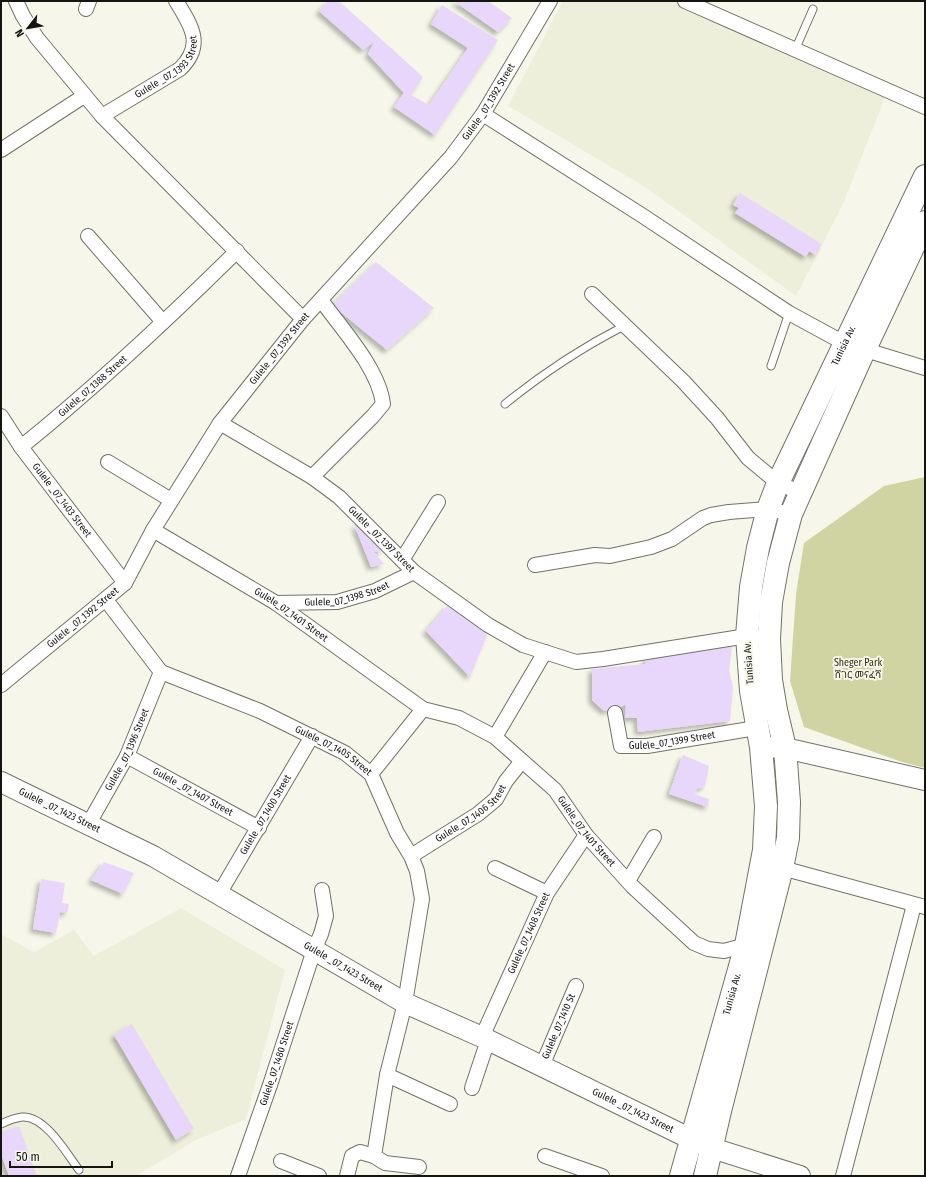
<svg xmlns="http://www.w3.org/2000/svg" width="926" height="1177" viewBox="0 0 926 1177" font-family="'Fira Sans Condensed','Noto Sans Ethiopic',sans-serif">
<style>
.built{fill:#edefda}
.green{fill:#d0d3a2}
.building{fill:#e8d6fb;filter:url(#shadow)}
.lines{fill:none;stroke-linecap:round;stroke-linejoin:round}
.lane-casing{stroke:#727367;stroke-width:9}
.street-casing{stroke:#727367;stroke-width:16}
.secondary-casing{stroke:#727367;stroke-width:22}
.primary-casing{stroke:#727367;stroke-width:24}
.lane{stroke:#fff;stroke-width:7}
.street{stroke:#fff;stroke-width:14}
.secondary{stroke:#fff;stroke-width:20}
.primary{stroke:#fff;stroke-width:22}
.labels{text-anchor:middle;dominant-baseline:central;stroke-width:4;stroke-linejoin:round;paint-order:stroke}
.street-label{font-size:10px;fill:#141410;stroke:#f6f7ea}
.park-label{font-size:10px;fill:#2e2f11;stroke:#f6f7ea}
</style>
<defs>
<filter id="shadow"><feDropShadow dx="-3.5" dy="3.5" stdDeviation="2" flood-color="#0004"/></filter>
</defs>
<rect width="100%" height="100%" fill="#f6f7ea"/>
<!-- built -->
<path class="built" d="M 563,1 L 674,1 L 803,60 L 886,95 L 844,202 L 796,296 L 645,187 L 508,106 Z
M 181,908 L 285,970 L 246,1119 L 196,1140 L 136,1176 L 1,1176 L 1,934 L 34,952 L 74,930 L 94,956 Z"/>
<!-- green -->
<path class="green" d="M 925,477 L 925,768 L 902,762 L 804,727 L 790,681 L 796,594 L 804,543 L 884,486 Z"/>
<!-- building -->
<path class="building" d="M 328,1 L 339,1 L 423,77 L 411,95 L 429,105 L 468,48 L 431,24 L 442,5 L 498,40 L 435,135 L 394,107 L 404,93 L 368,54 L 374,42 L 363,50 L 319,11 Z
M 454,1 L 488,1 L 512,18 L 498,32 Z
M 740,193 L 822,244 L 815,255 L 809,251 L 806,257 L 735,213 L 739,208 L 733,205 Z
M 376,262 L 434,308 L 387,350 L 332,305 Z
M 354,524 L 364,528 L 370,541 L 378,541 L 383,551 L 374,552 L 384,564 L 371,567 Z
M 448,605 L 483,628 L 487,635 L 470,677 L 426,631 Z
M 732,645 L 729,671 L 733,687 L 730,721 L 638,732 L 637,718 L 625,718 L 626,705 L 604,711 L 592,700 L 592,669 L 645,664 L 646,658 Z
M 683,755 L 709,766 L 705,786 L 697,789 L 694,794 L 709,799 L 708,807 L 669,794 Z
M 104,862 L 134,873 L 123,894 L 91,880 Z
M 41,879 L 65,883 L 62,903 L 69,904 L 67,913 L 60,912 L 56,933 L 33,929 Z
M 132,1024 L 194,1129 L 176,1140 L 114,1035 Z
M 19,1126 L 37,1176 L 9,1176 L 1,1154 L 1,1132 Z"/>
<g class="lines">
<defs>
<path id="lane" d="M 795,50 L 813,9
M 771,366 L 789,313
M 505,404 C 542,374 581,348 624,326
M 1,1124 C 7,1121 15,1118 22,1117 C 45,1115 67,1154 79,1170"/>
<g id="street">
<path d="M 16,1 L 23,16 L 37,38 L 102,116 L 303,319"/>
<path d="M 685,1 L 925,107"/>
<path d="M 86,9 L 89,1"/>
<path d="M 483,114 L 643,216 L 789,313 L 846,344 L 925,368"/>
<path id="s1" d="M 102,116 L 180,69 C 205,45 191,25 176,1"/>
<path d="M 1,150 L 84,96"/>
<path d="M 88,236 L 163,322"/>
<path d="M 592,294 L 683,381 L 717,418 L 748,458 L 778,483 L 801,493"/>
<path id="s2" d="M 1,416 L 21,447 L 125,583"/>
<path id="s3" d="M 220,423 L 312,477 L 339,497 L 414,572 L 488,625 L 523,645 L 576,662 L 603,659 L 747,636 L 755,637"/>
<path id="s4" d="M 21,447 C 97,386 168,319 237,251"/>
<path d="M 108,462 L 171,500"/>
<path d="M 312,477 L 373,416 L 383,404 C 379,369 342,329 321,300"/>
<path id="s5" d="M 153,530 L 276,603 L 423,709 L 459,718 L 495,737 L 555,790 L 586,835 L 632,886 L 694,943 L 708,949 L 724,951 L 746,945 L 752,946"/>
<path d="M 402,560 L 438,502"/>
<path d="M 535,565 L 595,555 L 610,556 L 651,547 L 672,539 L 703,518 L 711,515 L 729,512 L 768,509 L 791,514"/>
<path d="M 106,600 L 161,672"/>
<path id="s6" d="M 276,603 L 337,602 L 375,591 L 414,572"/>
<path id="s7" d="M 161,672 L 260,711 L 345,753 L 371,774 L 397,833 L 411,856 L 417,871 L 422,899 L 405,1003 L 387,1075 L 374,1156 L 385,1163 L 419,1167"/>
<path id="s8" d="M 1,685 L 125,583 L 153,530 L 220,423 L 303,319 L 451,157 L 483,114 L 550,1"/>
<path id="s9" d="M 615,713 L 621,746 L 647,746 L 756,728"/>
<path d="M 495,737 L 545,652"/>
<path id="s10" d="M 127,756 L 259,828"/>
<path d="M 371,774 L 423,709"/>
<path id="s11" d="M 88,825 L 127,756 L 161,672"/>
<path id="s12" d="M 411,856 L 478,814 L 496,799 L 506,781 L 522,761"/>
<path d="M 495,868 L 547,893"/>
<path d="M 782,868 L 925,907"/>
<path d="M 628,881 L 654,837"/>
<path id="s13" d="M 219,894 L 312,736"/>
<path id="s14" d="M 482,1037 L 547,893 L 586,835"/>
<path id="s15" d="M 542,1066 L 576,986"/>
<path d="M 387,1075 L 450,1104"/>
<path d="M 472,1088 L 488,1040"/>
<path d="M 545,1156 L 602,1176"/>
<path d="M 281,1161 L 319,1176"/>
<path id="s16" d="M 238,1176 L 270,1085 L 314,950 L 321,934 L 326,916 L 322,890"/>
<path d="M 347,1176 L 352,1156 L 360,1152 L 374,1156"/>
<path d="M 843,1176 L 914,905"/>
</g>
<g id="secondary">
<path d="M 761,747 L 785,748 L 925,780"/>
<path id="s17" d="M 1,782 L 153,856 L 405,1003 L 482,1037 L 691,1139 L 712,1148 L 800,1176"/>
</g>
<g id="primary">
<path id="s18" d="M 681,1176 L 746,945 L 764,850 L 766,806 L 761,747 L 751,691 L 747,636 L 751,587 L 758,548 L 768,509 L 778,483 L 925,176"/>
<path d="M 705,1176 L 720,1111 L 782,868 L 788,838 L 789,802 L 785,748 L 776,710 L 771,680 L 769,639 L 771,602 L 778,563 L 791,514 L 864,351 L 925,222"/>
</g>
</defs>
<!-- lane casing -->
<use href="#lane" class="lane-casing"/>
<!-- street casing -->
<use href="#street" class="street-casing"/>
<!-- secondary casing -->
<use href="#secondary" class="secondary-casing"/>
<!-- primary casing -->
<use href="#primary" class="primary-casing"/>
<!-- lane -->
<use href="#lane" class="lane"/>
<!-- street -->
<use href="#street" class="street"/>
<!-- secondary -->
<use href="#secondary" class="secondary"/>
<!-- primary -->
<use href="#primary" class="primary"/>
</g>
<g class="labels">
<!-- street labels -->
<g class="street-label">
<text stroke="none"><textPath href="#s1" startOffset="84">Gulele _07_1393 Street</textPath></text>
<text stroke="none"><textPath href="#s8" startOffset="766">Gulele _07_1392 Street</textPath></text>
<text stroke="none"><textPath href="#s18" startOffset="861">Tunisia Av.</textPath></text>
<text stroke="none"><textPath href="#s8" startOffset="442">Gulele _07_1392 Street</textPath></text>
<text stroke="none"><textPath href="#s4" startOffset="94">Gulele_07_1388 Street</textPath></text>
<text stroke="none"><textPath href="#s2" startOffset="104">Gulele _07_1403 Street</textPath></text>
<text stroke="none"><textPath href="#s3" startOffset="200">Gulele _07_1397 Street</textPath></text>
<text stroke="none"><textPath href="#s6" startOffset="72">Gulele_07_1398 Street</textPath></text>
<text stroke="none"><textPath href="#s5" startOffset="162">Gulele_07_1401 Street</textPath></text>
<text stroke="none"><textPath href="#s8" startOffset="106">Gulele _07_1392 Street</textPath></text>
<text transform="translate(749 663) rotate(-94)">Tunisia Av.</text>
<text stroke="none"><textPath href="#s9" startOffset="85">Gulele_07_1399 Street</textPath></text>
<text stroke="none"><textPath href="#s11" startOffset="85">Gulele _07_1396 Street</textPath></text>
<text stroke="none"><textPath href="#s7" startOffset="190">Gulele_07_1405 Street</textPath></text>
<text stroke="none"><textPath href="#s10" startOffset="75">Gulele _07_1407 Street</textPath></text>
<text stroke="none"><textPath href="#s17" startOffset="65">Gulele _07_1423 Street</textPath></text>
<text stroke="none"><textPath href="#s12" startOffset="74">Gulele_07_1406 Street</textPath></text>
<text stroke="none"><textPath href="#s13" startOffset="92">Gulele _07_1400 Street</textPath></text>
<text stroke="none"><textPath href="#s5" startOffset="534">Gulele_07_1401 Street</textPath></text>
<text stroke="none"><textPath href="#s14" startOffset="114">Gulele_07_1408 Street</textPath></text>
<text stroke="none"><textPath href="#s17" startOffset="389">Gulele _07_1423 Street</textPath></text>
<text stroke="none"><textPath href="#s18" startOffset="189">Tunisia Av.</textPath></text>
<text stroke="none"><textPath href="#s15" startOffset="43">Gulele_07_1410 St</textPath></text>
<text stroke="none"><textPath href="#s16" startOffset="119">Gulele_07_1480 Street</textPath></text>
<text stroke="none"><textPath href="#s17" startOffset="713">Gulele _07_1423 Street</textPath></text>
</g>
<!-- park labels -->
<g class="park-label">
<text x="858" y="663">Sheger Park<tspan x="858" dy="12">ሸገር መናፈሻ</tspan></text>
</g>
</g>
<!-- border -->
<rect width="926" height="1177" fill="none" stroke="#141410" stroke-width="4"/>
<!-- north arrow -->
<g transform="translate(28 28) rotate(239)" stroke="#f6f7ea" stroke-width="3" paint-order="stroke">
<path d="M0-3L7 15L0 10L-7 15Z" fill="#141410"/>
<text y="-6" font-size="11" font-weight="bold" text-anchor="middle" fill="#141410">N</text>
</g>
<!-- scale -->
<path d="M10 1161v6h102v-6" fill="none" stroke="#141410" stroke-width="2"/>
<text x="16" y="1161" font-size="12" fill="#141410" stroke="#f6f7ea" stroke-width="3" paint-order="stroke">50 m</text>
</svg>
